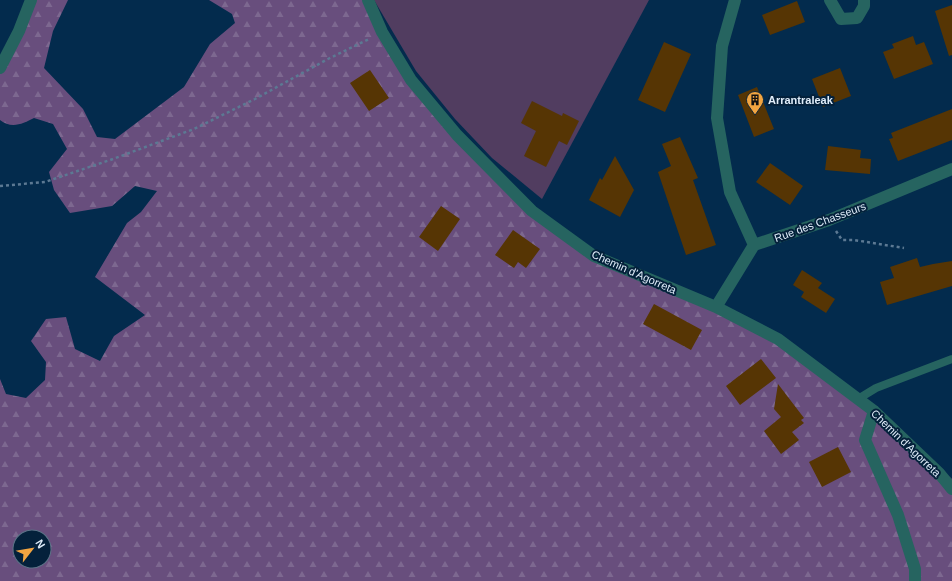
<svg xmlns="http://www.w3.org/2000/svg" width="952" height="581" viewBox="0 0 952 581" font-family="Arial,sans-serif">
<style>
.green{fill:#513d60}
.forest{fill:url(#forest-firs);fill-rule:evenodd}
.building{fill:#563504}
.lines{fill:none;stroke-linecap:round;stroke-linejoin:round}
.path{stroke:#5c7993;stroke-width:2.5;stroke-dasharray:3 3;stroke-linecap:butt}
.lane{stroke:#266460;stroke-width:8}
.street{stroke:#266460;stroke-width:12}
.labels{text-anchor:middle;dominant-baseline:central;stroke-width:4;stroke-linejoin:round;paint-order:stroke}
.poi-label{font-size:11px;font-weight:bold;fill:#e0edfa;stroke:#04213b;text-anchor:start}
.street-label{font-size:11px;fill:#e0edfa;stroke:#04213b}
</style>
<defs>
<pattern id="forest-firs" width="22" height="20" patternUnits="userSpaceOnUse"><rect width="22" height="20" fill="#684e7d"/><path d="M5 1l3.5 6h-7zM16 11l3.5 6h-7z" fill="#7d6890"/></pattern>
</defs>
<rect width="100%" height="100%" fill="#032b4d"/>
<!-- green -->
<path class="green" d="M 374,0 L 649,0 L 542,199 L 492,158 L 455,119 L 416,71 Z"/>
<!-- forest -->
<path class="forest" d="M 31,0 L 68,0 L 53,31 L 44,68 L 83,109 L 97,137 L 115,139 L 184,87 L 210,44 L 235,23 L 232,14 L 209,0 L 368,0 L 412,80 L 532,211 L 594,256 L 778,339 L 874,411 L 952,479 L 952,581 L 0,581 L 0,379 L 6,394 L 26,398 L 45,380 L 46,362 L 31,341 L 46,319 L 66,317 L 75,349 L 100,361 L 114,336 L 145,315 L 95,277 L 127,223 L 141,212 L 157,191 L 135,186 L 112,206 L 70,213 L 54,190 L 49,172 L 67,149 L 53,124 L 34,118 C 23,124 11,129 0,120 L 0,68 ZM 20,537 L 44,537 L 44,561 L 20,561 Z"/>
<!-- building -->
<path class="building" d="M 797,1 L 805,22 L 770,35 L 762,15 Z
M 952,5 L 952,55 L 949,56 L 935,11 Z
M 913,36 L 916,45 L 924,42 L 933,64 L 894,79 L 883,52 L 894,48 L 892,44 Z
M 664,42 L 691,54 L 665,112 L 638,100 Z
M 840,68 L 851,96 L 823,107 L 812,79 Z
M 370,70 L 389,98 L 369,111 L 350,83 Z
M 757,87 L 774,129 L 754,137 L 738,95 Z
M 532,101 L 562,116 L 563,113 L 579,121 L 567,145 L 559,141 L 546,167 L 524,156 L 536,131 L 521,123 Z
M 952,109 L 952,140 L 898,161 L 889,139 L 893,138 L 891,133 Z
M 680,137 L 698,178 L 693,180 L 716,245 L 686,255 L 658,172 L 671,166 L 662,144 Z
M 828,146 L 861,150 L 860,158 L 871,159 L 870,174 L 825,170 Z
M 615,156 L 634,190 L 620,217 L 589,200 L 600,178 L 602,180 Z
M 770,163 L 803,186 L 790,205 L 756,182 Z
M 441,206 L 460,219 L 438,251 L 419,237 Z
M 513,230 L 540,249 L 526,268 L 518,262 L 514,268 L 495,255 Z
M 917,258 L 920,267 L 933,264 L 952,261 L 952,286 L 887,305 L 880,282 L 894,278 L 890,267 Z
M 802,270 L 822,283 L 818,288 L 835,299 L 826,313 L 801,297 L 804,292 L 793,285 Z
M 654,304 L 702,330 L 691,350 L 643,324 Z
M 761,359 L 776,378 L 740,405 L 726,386 Z
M 778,384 L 804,418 L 801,420 L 804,423 L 792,432 L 799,440 L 781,454 L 764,431 L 781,417 L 774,409 Z
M 838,447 L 851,472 L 822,487 L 809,462 Z"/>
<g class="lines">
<!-- path -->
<path class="path" d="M 0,186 L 45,182 L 113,159 L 194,129 L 255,99 L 328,59 L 369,39
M 836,231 L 842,240 L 854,240 L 904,248"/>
<!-- lane -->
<path class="lane" d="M 858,399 L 876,388 L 952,359"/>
<!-- street -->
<path class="street" d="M 368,0 L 382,32 L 411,80 L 457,135 L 532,211 L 594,256 L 716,307 L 778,339 L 874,411 L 939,473 L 952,489
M 735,0 L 722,46 L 717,118 L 730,192 L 754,245
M 830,0 L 841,19 L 857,18 L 864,6 L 864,0
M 0,68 L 19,31 L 31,0
M 716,307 L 754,245 L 829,220 L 952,169
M 874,411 L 865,440 L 898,515 L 915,569 L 915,581"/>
</g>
<!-- icons -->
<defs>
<symbol id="building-pin" viewBox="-11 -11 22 30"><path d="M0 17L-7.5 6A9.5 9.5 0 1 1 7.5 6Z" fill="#f2a541" stroke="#04213b"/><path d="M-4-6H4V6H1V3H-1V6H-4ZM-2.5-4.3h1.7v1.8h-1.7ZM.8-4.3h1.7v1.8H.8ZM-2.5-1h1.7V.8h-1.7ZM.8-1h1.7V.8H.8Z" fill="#111"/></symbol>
</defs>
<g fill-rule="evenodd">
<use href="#building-pin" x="745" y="90" width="20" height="27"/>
</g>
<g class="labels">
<!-- poi labels -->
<g class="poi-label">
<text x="768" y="100">Arrantraleak</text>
</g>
<!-- street labels -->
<g class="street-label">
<text transform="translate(820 222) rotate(-20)">Rue des Chasseurs</text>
<text transform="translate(634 272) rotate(24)">Chemin d'Agorreta</text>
<text transform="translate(906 443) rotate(44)">Chemin d'Agorreta</text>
</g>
</g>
<!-- north arrow -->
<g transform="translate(32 549) rotate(59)"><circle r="19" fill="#04213b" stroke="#5c7387"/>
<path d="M0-3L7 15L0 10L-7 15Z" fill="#f2a541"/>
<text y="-6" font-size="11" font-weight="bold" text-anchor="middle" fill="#e0edfa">N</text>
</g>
</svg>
